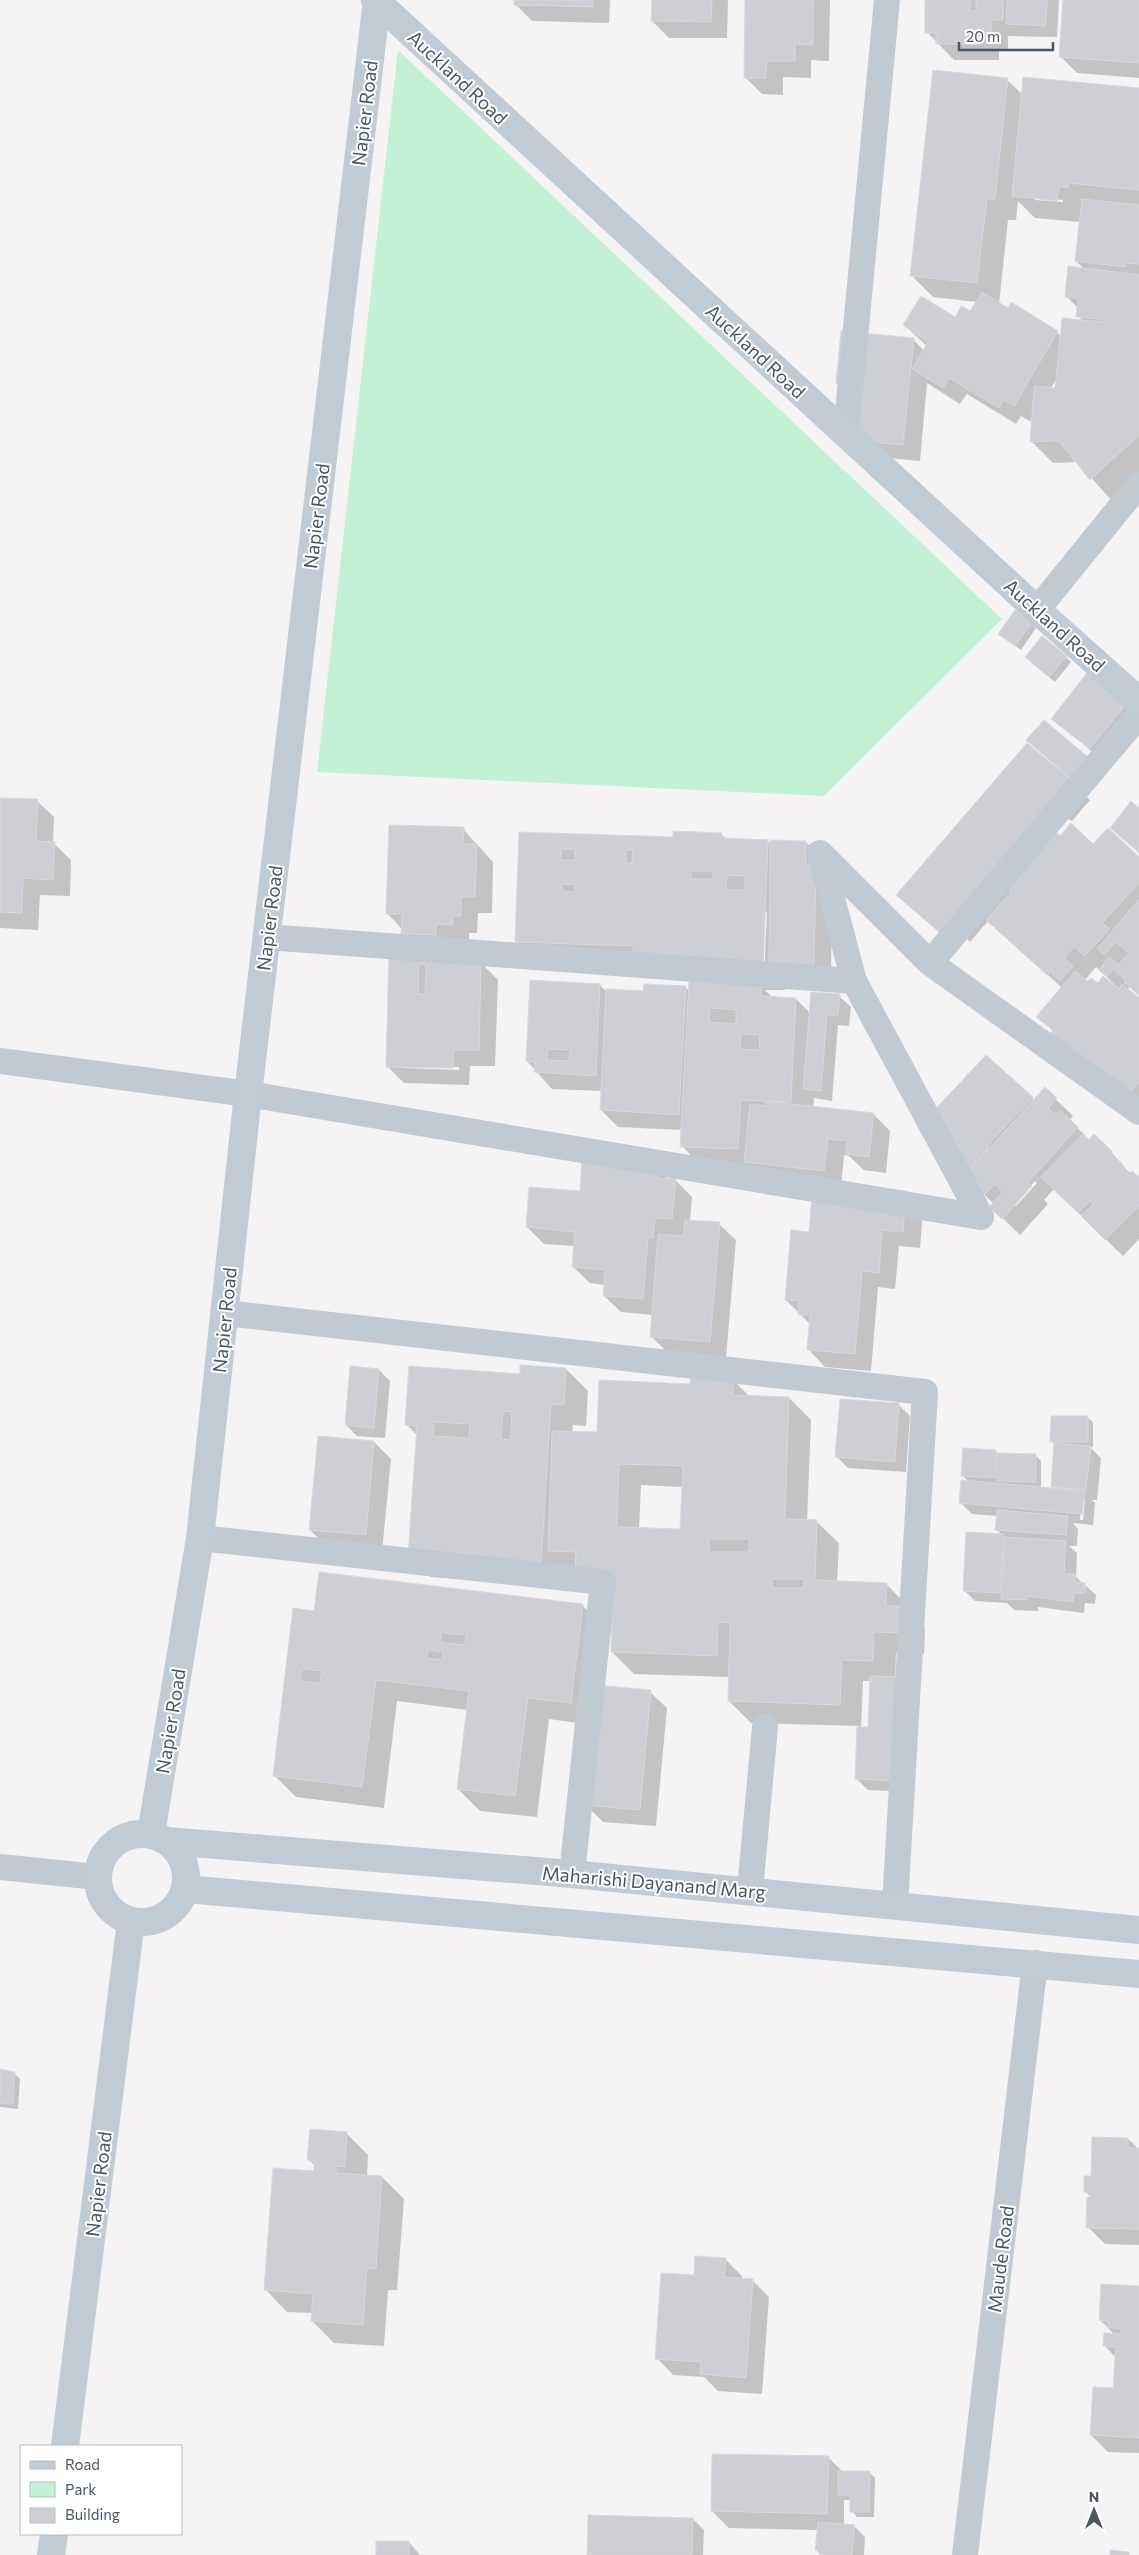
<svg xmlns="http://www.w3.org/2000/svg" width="1139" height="2555" viewBox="0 0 1139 2555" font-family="Commissioner,sans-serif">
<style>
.green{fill:#c3f1d5}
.shadow{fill:#0003;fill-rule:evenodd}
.building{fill:#cdcfd5;stroke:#d7d9de;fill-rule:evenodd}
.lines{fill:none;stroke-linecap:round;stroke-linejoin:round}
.street{stroke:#c1cad2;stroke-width:26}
.secondary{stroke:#c1cbd6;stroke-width:28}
.labels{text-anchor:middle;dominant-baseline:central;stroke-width:4;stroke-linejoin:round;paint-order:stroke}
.street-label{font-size:19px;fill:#4a5661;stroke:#fff}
</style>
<rect width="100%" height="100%" fill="#f5f3f3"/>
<!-- green -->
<path class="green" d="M 398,50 L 1002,619 L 824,796 L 317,772 Z"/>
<!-- shadow -->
<path class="shadow" d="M 515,0 L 610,0 L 609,23 L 532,21 L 515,4 Z
M 653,0 L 728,0 L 727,38 L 669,38 L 652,21 Z
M 747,0 L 830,0 L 829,61 L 811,60 L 811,78 L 783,77 L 783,95 L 762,94 L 745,77 Z
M 927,0 L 1059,0 L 1057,37 L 1008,36 L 1008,49 L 999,49 L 999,60 L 954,60 L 927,32 Z
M 1065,0 L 1139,0 L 1139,78 L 1077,73 L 1060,56 Z
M 1007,80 L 1023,95 L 1139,89 L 1139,478 L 1112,501 L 1077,462 L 1053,463 L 1032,442 L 1033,423 L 1021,416 L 1016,424 L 967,394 L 960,404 L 927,383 L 920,461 L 888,458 L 845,444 L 858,412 L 913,339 L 924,351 L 927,346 L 904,325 L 955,318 L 970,313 L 977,302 L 933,297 L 912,276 ZM 1035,197 L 1063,200 L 1063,202 L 1035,200 ZM 1018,201 L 1035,218 L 1080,222 L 1076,261 L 1084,269 L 1066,296 L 1078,308 L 1078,316 L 1083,321 L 1061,337 L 1057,332 L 999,304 L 1008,220 L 1016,220 ZM 1058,377 L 1056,390 L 1050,389 Z
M 1031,623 L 1036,628 L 1021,650 L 1000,634 Z
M 1066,657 L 1071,662 L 1055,682 L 1032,663 Z
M 1088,675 L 1136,716 L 1102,760 L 1053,719 Z
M 1044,722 L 1071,781 L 1090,800 L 1072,821 L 1067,818 L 1055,833 L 1060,838 L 1139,858 L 1139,996 L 1130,987 L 1127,989 L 1139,999 L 1139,1110 L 1038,1017 L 1062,988 L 989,920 L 970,942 L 964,937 L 956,947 L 897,895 L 1059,771 L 1060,769 ZM 1096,967 L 1117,987 L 1116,988 L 1088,983 L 1085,980 Z
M 0,799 L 37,801 L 54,817 L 53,843 L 71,860 L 70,896 L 40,895 L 38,930 L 0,928 Z
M 1139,810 L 1139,853 L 1111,828 Z
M 463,829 L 493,862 L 492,913 L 478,913 L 477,933 L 469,933 L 469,941 L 452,951 L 402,934 L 402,929 L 387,913 Z
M 520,833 L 674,838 L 721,834 L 727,840 L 768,841 L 772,845 L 806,842 L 823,859 L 832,885 L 831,986 L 785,984 L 785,990 L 765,990 L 773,998 L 796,999 L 810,1013 L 839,996 L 851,1007 L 849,1026 L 838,1025 L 832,1101 L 814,1098 L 813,1108 L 873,1114 L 890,1131 L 886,1173 L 864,1170 L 849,1156 L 844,1155 L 841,1187 L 703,1168 L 682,1146 L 682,1130 L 618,1127 L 601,1110 L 602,1091 L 552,1089 L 527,1061 L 600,985 L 607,992 L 645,992 L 685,987 L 690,991 L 690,980 L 539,964 L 517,942 ZM 764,912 L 767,912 L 764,975 L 762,975 Z
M 390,953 L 481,963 L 498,980 L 495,1066 L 470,1066 L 469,1085 L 404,1083 L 387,1066 ZM 403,1066 L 459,1067 L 459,1070 L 403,1068 Z
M 986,1057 L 1034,1100 L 1045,1089 L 1073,1116 L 1069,1120 L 1090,1140 L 1111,1152 L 1131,1174 L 1139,1179 L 1139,1239 L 1123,1256 L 1054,1189 L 1044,1200 L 1048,1204 L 1020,1235 L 991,1207 L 994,1204 L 965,1176 ZM 1035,1181 L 1037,1183 L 1016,1206 L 1014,1204 Z
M 658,1169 L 669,1180 L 675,1180 L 692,1197 L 690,1221 L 719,1224 L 736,1240 L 726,1358 L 668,1353 L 651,1336 L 653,1315 L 621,1312 L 604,1296 L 605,1285 L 590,1283 L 573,1267 L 575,1246 L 544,1244 L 527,1227 L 581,1192 Z
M 923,1209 L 920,1248 L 899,1246 L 895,1289 L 878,1287 L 871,1371 L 825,1367 L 809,1350 L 811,1325 L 786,1300 L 810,1233 Z
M 566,1369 L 588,1391 L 586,1426 L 573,1425 L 572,1433 L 598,1434 L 691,1385 L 733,1380 L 750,1397 L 789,1398 L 811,1420 L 807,1521 L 817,1522 L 839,1543 L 837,1582 L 887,1585 L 908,1606 L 908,1612 L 925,1629 L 924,1654 L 896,1653 L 895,1678 L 909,1792 L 868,1790 L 856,1778 L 859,1726 L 751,1723 L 729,1701 L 730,1677 L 634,1674 L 612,1652 L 614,1593 L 571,1572 L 563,1564 L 562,1586 L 431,1577 L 409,1555 L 417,1435 L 407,1425 L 521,1375 ZM 641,1485 L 683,1487 L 681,1530 L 639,1529 ZM 863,1681 L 871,1681 L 869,1729 L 861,1728 Z
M 379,1370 L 390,1381 L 385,1438 L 357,1436 L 346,1425 Z
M 899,1405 L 910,1416 L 906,1472 L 848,1468 L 836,1456 Z
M 1087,1417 L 1093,1422 L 1093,1447 L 1090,1447 L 1101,1458 L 1097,1500 L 1092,1500 L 1095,1503 L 1093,1525 L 1073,1523 L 1078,1529 L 1077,1546 L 1069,1546 L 1077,1553 L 1076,1577 L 1096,1595 L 1095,1604 L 1085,1603 L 1084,1613 L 1038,1607 L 1038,1611 L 1014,1610 L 1007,1603 L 975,1601 L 964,1590 L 1002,1535 L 997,1530 L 998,1516 L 972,1514 L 961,1503 L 969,1482 L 963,1476 L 996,1451 L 999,1455 L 1036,1456 L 1041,1461 L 1041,1488 L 1055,1489 L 1052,1486 L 1055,1445 L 1051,1441 ZM 1082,1500 L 1085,1500 L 1083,1520 L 1080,1520 Z
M 374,1442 L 391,1459 L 382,1552 L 327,1547 L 310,1530 Z
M 582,1605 L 604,1627 L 597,1687 L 650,1692 L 667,1708 L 656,1826 L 603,1822 L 586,1805 L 593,1725 L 549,1719 L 537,1817 L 480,1811 L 458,1789 L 468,1710 L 397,1701 L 384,1808 L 296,1797 L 274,1775 L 315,1612 Z
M 0,2070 L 14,2073 L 20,2079 L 18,2109 L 0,2107 Z
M 346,2133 L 368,2155 L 367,2176 L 382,2177 L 404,2199 L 397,2290 L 388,2290 L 384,2346 L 334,2343 L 312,2321 L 313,2313 L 287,2312 L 266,2290 L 315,2172 L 315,2166 L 309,2160 Z
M 1128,2139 L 1139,2149 L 1139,2245 L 1105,2244 L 1088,2227 L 1093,2199 L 1085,2191 L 1092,2177 Z
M 725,2259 L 742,2276 L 742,2279 L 752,2280 L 769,2297 L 762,2394 L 718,2391 L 704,2377 L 673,2375 L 657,2358 L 695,2276 Z
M 1139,2288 L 1139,2453 L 1108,2452 L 1091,2435 L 1115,2389 L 1116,2358 L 1105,2346 L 1115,2335 L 1100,2320 Z
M 828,2457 L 843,2472 L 869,2472 L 875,2478 L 874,2517 L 857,2517 L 852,2511 L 852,2500 L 844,2500 L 844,2525 L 854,2526 L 865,2537 L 864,2555 L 821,2555 L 816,2550 L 818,2530 L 729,2528 L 712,2511 Z
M 693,2519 L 704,2530 L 703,2555 L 589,2555 Z
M 409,2542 L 420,2555 L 377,2555 Z"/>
<!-- building -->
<path class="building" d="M 514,0 L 593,0 L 593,7 L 514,5 Z
M 652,0 L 712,0 L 711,22 L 651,21 Z
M 745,0 L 813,0 L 813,45 L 795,44 L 795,61 L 767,61 L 766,78 L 744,78 Z
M 925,0 L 970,0 L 970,11 L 976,11 L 976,0 L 1003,0 L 1003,20 L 991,20 L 991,33 L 983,33 L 983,44 L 936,44 L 936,33 L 925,33 Z
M 1007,0 L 1047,0 L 1046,26 L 1006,24 Z
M 1063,0 L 1139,0 L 1139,63 L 1059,57 Z
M 933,70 L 1008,78 L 995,199 L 987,199 L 977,283 L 910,276 Z
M 1023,77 L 1139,88 L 1139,190 L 1068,183 L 1068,187 L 1059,187 L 1057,201 L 1012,196 Z
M 1082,199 L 1139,205 L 1139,264 L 1126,263 L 1125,267 L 1075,261 Z
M 1068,266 L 1139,275 L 1139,435 L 1090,480 L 1059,441 L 1030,442 L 1034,386 L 1055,388 L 1062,318 L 1102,322 L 1102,319 L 1076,317 L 1078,298 L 1065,297 Z
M 982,292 L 1008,308 L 1011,302 L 1058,331 L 1014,406 L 1004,400 L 999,408 L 949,378 L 943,388 L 912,369 L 928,342 L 903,325 L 921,296 L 955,317 L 961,306 L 970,311 Z
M 841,331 L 914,338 L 903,445 L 870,442 L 868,432 L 827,427 L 859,385 L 836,383 Z
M 1015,610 L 1032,622 L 1015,646 L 998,634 Z
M 1042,636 L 1067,656 L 1049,677 L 1025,657 Z
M 1087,673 L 1126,704 L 1090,749 L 1051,719 Z
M 1044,720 L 1088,757 L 1070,778 L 1026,740 Z
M 1027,743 L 1074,782 L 953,926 L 947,921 L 938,931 L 896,895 Z
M 0,798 L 38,799 L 36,841 L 55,842 L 53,880 L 23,878 L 22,913 L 0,912 Z
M 1131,801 L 1139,808 L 1139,852 L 1110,828 Z
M 1071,823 L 1093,844 L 1108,828 L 1139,857 L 1139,883 L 1102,923 L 1110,929 L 1085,956 L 1074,947 L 1064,958 L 1073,966 L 1060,981 L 1050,972 L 1047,975 L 986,920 L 1011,892 L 1000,882 L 1050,827 L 1060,836 Z
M 389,825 L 464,827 L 463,844 L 477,844 L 475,897 L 461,897 L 461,916 L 453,916 L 453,925 L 436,924 L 436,935 L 401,934 L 402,914 L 386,914 Z
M 673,831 L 722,833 L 721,838 L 768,840 L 763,969 L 633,958 L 633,946 L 515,942 L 519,832 L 673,837 ZM 561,849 L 575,849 L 575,860 L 561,860 ZM 626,850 L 633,850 L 632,863 L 626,863 ZM 691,871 L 713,871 L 713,879 L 691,879 ZM 727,875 L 745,876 L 745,890 L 726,890 ZM 562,884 L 575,885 L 575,892 L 562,891 Z
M 770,840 L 806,841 L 806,866 L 816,866 L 814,970 L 769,969 Z
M 1139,899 L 1139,995 L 1124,982 L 1126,980 L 1113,969 L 1107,977 L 1099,970 L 1109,957 L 1119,965 L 1129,953 L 1116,942 L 1104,955 L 1097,949 Z
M 389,951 L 481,962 L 479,1050 L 454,1050 L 453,1068 L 386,1067 ZM 419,964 L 426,964 L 425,994 L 418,994 Z
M 1075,971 L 1088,981 L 1091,978 L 1098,983 L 1103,976 L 1119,989 L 1122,984 L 1139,998 L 1139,1082 L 1126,1097 L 1050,1034 L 1053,1030 L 1036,1017 Z
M 530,980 L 600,984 L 596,1076 L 534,1072 L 535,1062 L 526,1061 ZM 548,1049 L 570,1050 L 569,1061 L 547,1060 Z
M 689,980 L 761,984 L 761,996 L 796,998 L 791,1102 L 741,1100 L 738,1149 L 680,1147 ZM 710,1008 L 736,1010 L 736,1024 L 709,1022 ZM 741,1034 L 760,1035 L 759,1050 L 740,1049 Z
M 644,984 L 686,986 L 679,1115 L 600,1110 L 606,989 L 643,991 Z
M 811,992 L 840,994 L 838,1016 L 827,1015 L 821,1091 L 803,1089 Z
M 986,1055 L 1033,1097 L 987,1146 L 989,1148 L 967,1171 L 928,1117 Z
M 1045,1087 L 1057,1098 L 1048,1108 L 1056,1115 L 1060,1110 L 1078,1127 L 1028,1183 L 1032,1186 L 1002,1219 L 989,1207 L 1003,1192 L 995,1184 L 984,1195 L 964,1176 Z
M 766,1101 L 874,1113 L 869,1157 L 846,1154 L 847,1141 L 828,1139 L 824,1171 L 744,1162 L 750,1104 L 765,1106 Z
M 1083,1134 L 1089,1140 L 1094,1134 L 1113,1152 L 1110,1154 L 1130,1173 L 1132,1171 L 1139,1177 L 1139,1206 L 1105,1240 L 1081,1216 L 1093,1204 L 1090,1201 L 1078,1213 L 1041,1177 Z
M 582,1161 L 659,1168 L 658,1178 L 676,1179 L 672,1219 L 655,1218 L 653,1238 L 648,1238 L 643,1299 L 603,1296 L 605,1270 L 572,1267 L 575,1232 L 526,1227 L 529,1187 L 580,1191 Z
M 867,1188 L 906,1191 L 903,1232 L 882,1230 L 879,1273 L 862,1271 L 855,1354 L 807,1350 L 810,1315 L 798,1315 L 799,1301 L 785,1300 L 791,1230 L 809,1232 L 812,1196 Z
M 685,1220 L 720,1222 L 710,1342 L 650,1337 L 658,1234 L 683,1236 Z
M 520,1365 L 566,1368 L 564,1405 L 551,1404 L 541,1565 L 408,1556 L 417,1426 L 405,1425 L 409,1366 L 520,1374 ZM 503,1411 L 512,1412 L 510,1440 L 501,1439 ZM 434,1422 L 470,1424 L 469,1438 L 433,1436 Z
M 350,1366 L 379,1369 L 374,1428 L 345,1425 Z
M 690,1377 L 733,1378 L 733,1395 L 789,1397 L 785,1519 L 817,1520 L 815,1580 L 887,1583 L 886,1606 L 904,1606 L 903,1633 L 874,1632 L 873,1661 L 842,1660 L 840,1705 L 728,1701 L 730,1623 L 718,1622 L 717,1656 L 611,1652 L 614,1573 L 575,1571 L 576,1552 L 548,1551 L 552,1431 L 597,1432 L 599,1380 L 690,1384 ZM 619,1464 L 683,1466 L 680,1529 L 617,1527 ZM 709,1539 L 749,1539 L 749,1552 L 709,1552 ZM 772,1579 L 804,1579 L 804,1588 L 772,1588 Z
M 840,1399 L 899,1403 L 895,1462 L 835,1457 Z
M 1051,1416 L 1088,1416 L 1088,1442 L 1050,1442 Z
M 318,1436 L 374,1441 L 366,1535 L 309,1530 Z
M 1054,1443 L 1091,1446 L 1086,1490 L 1051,1487 Z
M 963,1448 L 996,1450 L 995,1478 L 961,1476 Z
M 997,1453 L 1036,1454 L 1036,1482 L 997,1481 Z
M 961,1480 L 1085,1491 L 1082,1514 L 959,1503 Z
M 997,1510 L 1068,1516 L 1066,1535 L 995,1530 Z
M 966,1532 L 1004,1534 L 1000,1593 L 963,1591 Z
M 1005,1537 L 1066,1541 L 1064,1574 L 1075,1574 L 1075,1582 L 1085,1583 L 1085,1593 L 1074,1593 L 1073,1602 L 1027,1596 L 1027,1600 L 1001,1599 Z
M 319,1572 L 583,1604 L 571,1703 L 528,1698 L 515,1796 L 457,1789 L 469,1691 L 376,1680 L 362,1787 L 273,1776 L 293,1608 L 314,1611 ZM 441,1633 L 466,1635 L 465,1645 L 440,1642 ZM 428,1650 L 443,1652 L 442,1660 L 427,1658 ZM 302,1669 L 322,1671 L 320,1683 L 300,1681 Z
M 870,1676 L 903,1677 L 898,1781 L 855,1779 L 857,1727 L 868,1727 Z
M 595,1685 L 651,1690 L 640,1810 L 585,1805 Z
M 0,2069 L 15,2072 L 13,2104 L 0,2103 Z
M 310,2129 L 347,2132 L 345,2167 L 336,2166 L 336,2173 L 382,2176 L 376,2269 L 367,2268 L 363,2325 L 311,2321 L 313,2294 L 264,2290 L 273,2168 L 314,2171 L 314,2161 L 307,2160 Z
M 1092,2137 L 1128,2138 L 1128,2148 L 1139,2148 L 1139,2229 L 1086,2228 L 1087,2197 L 1091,2197 L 1091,2192 L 1084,2192 L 1084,2176 L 1091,2176 Z
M 695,2256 L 726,2258 L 724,2277 L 753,2279 L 746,2378 L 700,2374 L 701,2362 L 655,2359 L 661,2273 L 694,2275 Z
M 1101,2284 L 1139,2286 L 1139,2438 L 1090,2435 L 1093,2387 L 1113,2388 L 1116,2347 L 1103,2346 L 1104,2333 L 1121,2334 L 1121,2328 L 1108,2328 L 1108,2321 L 1099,2320 Z
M 712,2454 L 829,2456 L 827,2514 L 711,2511 Z
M 838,2471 L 870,2471 L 869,2512 L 850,2512 L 850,2495 L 838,2495 Z
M 588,2515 L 693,2518 L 692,2555 L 587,2555 Z
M 818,2522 L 855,2525 L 852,2555 L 821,2555 L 821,2551 L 815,2550 Z
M 376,2541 L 409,2541 L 409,2555 L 376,2555 Z
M 1110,2550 L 1129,2552 L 1129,2555 L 1110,2555 Z"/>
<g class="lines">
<!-- street -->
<path class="street" d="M 846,433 L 887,0
M 1037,610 L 1139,484
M 267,937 L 854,981
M 930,963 L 1139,715
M 0,1061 L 248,1094 L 981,1217
M 981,1217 L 854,981 L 820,853 L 930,963 L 1139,1112
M 225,1313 L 925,1392 L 895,1905
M 200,1538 L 603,1582 L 572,1874
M 0,1867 L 97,1877
M 750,1890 L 765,1727
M 965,2555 L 1035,1963"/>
<!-- secondary -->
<path class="secondary" d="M 375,0 L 1037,610 L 1139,701
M98 1878a44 44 0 1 1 88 0a44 44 0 1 1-88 0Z
M 151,1834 L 200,1538 L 248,1094 L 377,0
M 167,1841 L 572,1874 L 1139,1930
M 186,1889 L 1139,1974
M 65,2446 L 131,1921
M 51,2555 L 54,2534"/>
</g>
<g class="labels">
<!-- street labels -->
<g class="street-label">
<text transform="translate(458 77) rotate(43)">Auckland Road</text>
<text transform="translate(364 113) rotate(-83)">Napier Road</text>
<text transform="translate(756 351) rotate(43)">Auckland Road</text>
<text transform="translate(316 516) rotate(-83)">Napier Road</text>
<text transform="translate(1055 625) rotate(42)">Auckland Road</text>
<text transform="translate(269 918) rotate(-83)">Napier Road</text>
<text transform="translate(224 1320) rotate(-84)">Napier Road</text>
<text transform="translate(170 1721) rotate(-81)">Napier Road</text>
<text transform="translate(654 1882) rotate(5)">Maharishi Dayanand Marg</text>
<text transform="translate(98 2184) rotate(-83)">Napier Road</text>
<text transform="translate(1000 2259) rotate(-83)">Maude Road</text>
</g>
</g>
<!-- legend -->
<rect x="20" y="2445" width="162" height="90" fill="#ffffff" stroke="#b7bbc0"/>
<rect x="30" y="2461" width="25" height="8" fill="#c1cbd6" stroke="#b7bbc0"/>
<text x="65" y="2470" font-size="15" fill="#4a5661">Road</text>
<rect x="30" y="2482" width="25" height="15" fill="#c3f1d5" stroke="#b7bbc0"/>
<text x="65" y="2495" font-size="15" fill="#4a5661">Park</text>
<rect x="30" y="2508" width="25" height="15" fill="#cdcfd5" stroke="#b7bbc0"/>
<text x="65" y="2520" font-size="15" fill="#4a5661">Building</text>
<!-- north arrow -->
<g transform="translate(1094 2510)" stroke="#ffffff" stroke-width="4" paint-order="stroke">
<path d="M0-4L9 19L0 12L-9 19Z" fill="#4a5661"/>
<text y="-8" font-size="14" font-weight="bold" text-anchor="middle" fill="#4a5661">N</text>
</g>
<!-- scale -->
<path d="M959 42v8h94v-8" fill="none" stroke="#4a5661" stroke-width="2.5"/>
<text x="966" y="42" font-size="15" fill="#4a5661" stroke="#ffffff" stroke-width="4" paint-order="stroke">20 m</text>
</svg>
